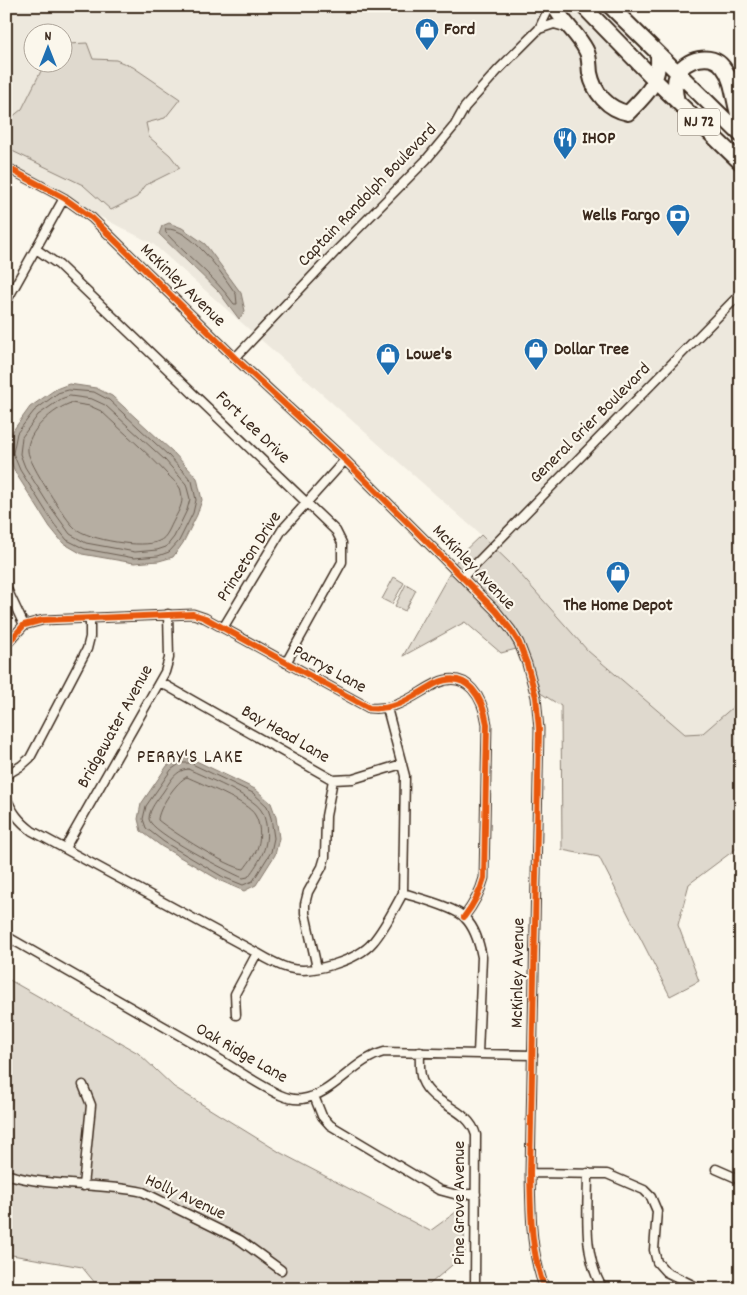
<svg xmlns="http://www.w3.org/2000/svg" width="747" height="1295" viewBox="0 0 747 1295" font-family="Dekko,sans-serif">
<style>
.built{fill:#ede8dd;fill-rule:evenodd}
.green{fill:#dfd9ce;stroke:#8d8276}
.water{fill:#b6aea2;stroke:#85796d}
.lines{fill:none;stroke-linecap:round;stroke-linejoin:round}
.shore{stroke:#6c5f53;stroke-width:1}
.street-casing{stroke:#3b2a1e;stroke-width:11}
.highway-casing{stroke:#3b2a1e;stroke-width:18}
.street{stroke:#fbf7ec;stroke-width:8}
.highway{stroke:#fbf7ec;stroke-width:14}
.cycleway-casing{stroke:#fbf7ec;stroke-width:9}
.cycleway{stroke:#e8590c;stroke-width:6}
.labels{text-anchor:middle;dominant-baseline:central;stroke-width:4.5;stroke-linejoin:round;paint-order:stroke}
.shield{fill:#fbf7ec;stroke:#75685c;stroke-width:1}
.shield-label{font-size:16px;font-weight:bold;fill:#3b2a1e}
.poi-label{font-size:18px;font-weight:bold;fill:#3b2a1e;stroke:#fbf7ec;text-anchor:start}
.street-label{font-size:18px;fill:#3b2a1e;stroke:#fbf7ec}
.neighbourhood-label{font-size:19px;letter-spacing:1px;fill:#3b2a1e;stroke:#fbf7ec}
</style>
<rect width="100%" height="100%" fill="#fbf7ec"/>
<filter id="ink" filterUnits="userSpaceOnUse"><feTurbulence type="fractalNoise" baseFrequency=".02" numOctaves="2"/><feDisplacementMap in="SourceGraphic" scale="10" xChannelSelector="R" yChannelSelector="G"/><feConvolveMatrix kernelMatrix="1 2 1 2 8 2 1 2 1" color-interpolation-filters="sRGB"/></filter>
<g filter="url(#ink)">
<!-- built -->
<path class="built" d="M 6,6 L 583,6 L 741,163 L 741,700 L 703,734 L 685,734 L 588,651 L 512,565 L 481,535 L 153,244 L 6,168 ZM 32,32 L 62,32 L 62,62 L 32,62 Z"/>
<!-- green -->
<path class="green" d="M 87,43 L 93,59 L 116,60 L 133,67 L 180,99 L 165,118 L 146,123 L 149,137 L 170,155 L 180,168 L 144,186 L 137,197 L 111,210 L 83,185 L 6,148 L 6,122 L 22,109 L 45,63 L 62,62 L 63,47 L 68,44 Z
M 481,535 L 512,565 L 588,651 L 685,734 L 703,733 L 741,700 L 741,845 L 689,884 L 678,925 L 699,981 L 670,996 L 599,857 L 562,850 L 561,706 L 534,689 L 520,648 L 501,653 L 465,622 L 403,656 L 460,555 Z
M 394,577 L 404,583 L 392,604 L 382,599 Z
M 406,584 L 416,590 L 405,611 L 395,606 Z
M 6,978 L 138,1053 L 174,1087 L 281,1153 L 430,1231 L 463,1207 L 465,1254 L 424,1289 L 100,1289 L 82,1267 L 6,1254 Z"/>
<!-- water -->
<path class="water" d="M 169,223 L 182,228 L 205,244 L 241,293 L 245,311 L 239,319 L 219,292 L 159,234 L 162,226 Z
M 69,384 L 96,388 L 112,396 L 173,452 L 197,478 L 202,500 L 197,515 L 183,543 L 173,557 L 159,561 L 134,563 L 82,554 L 63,543 L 50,527 L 15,472 L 8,454 L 12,432 L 30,407 L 56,389 Z
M 180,758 L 190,758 L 255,789 L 271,803 L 276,817 L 279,838 L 275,855 L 256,885 L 244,891 L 221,881 L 161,846 L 141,831 L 138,819 L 141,804 L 167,766 Z"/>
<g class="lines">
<!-- shore -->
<path class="shore" d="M 166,229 C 192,227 223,276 236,294 L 237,304 L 234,304 C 215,277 188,257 166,233 Z
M 69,390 L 94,392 L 109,400 L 169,456 L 192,481 L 196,500 L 193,513 L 179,541 L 169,552 L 158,556 L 134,558 L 85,549 L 67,540 L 54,524 L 20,470 L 13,453 L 17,433 L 34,411 L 58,393 Z
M 70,396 L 92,399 L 105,405 L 165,460 L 186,484 L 190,499 L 187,510 L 174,537 L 166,547 L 157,550 L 135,552 L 86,543 L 70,534 L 47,502 L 25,467 L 20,454 L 22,437 L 38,415 L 61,399 Z
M 71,403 L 90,406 L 101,411 C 123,432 147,452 167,474 C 171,478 177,483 180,488 C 181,490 182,496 182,499 C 182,506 177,514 174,520 C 170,527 167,538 159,541 C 144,549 88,540 75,528 C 66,521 28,462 28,451 C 26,432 54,408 71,403 Z
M 181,763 L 190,763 L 253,793 L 267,806 L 271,818 L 274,838 L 271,852 L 253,881 L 243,885 L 223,877 L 164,842 L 146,828 L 143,819 L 146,806 L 171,770 Z
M 188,769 C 205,777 252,796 261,810 C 264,814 265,820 266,824 C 269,847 261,859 248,877 L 243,878 C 229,872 150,832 149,819 C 149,809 158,799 163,792 C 170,782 175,770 188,769 Z
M 187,777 C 202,784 248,802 255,815 C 260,823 261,837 258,846 C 256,854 249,862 244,869 C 229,868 171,831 158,820 C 158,809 177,780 187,777 Z"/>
<defs>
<path id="street" d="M 539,29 L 554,24 L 568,28
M 6,167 L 64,198 L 92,218 L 235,358 L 345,460 L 496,611 L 511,630 L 519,643 L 527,664 L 536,697 L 539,729 L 530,1173 C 531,1212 530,1252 545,1289
M 36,249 L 59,265 L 336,531 L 342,543 L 342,562 L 286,663
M 6,302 L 64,198
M 235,358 L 338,249 L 426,160 L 455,125 L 465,107 L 499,69 L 539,29 L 550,6
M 463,577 L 741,293
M 6,587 L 24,625
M 223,628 L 282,530 L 345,460
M 6,645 L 24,625 L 43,620 L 193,614 L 205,618 L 369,708 C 378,709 387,708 396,705 C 410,700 423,690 437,683 C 468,669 483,699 487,724 L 484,878 C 480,893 474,904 464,917
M 160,682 L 333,780 L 353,779 L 402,764
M 387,708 L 405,776 L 403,893
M 6,775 L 21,766 L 30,758 L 87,649 L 90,637 L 90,618
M 6,797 C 12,812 19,821 32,831 L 257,953 C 267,959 278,965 288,968 C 312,975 358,960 373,942 C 385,928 394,909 403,893
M 65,848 L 165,672 L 169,658 L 168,614
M 403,893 C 418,898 455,907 465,918 C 475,928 479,942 482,957 L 478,1054
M 6,936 C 68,972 130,1007 191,1042 C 221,1059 249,1080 280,1095 C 287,1098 295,1100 302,1099 C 333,1095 353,1060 384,1052 L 533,1055
M 317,968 L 305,913 L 305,904 L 308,892 L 322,867 L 325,857 L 326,816 L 333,780
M 236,1015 L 235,994 L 257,953
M 420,1052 C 420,1061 419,1071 422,1080 C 432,1106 468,1107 476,1135 L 475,1289
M 83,1085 L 91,1105 L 83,1186
M 314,1096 L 322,1116 L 330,1125 L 439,1190 L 454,1194 L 476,1194
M 716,1169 L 741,1180
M 530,1173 L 607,1174 L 644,1190 L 651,1197 L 657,1211 L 654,1250 L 657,1262 L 666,1272 L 701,1289
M 588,1173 C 588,1211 582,1255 603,1289
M 6,1174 C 50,1188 98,1182 143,1192 L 240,1240 L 281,1270"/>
<path id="highway" d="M 554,6 C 563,23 578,34 586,50 C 590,57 589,66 590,73 C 594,93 608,109 628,113 C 647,94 660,83 658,55
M 583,6 L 656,81 L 741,163
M 610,6 L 741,135
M 677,101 C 675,93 673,83 677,75 C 685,58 712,52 723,67 C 735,82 733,105 741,122"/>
</defs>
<!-- street casing -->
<use href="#street" class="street-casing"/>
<!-- highway casing -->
<use href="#highway" class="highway-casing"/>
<!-- street -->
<use href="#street" class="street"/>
<!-- highway -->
<use href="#highway" class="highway"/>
<defs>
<path id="cycleway" d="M 6,167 L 64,198 L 92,218 L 235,358 L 345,460 L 496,611 L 511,630 L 519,643 L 527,664 L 536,697 L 539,729 L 530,1173 C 531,1212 530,1252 545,1289
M 6,645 L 24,625 L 43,620 L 193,614 L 205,618 L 369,708 C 378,709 387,708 396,705 C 410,700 423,690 437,683 C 468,669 483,699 487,724 L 484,878 C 480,893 474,904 464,917"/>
</defs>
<!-- cycleway casing -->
<use href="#cycleway" class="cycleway-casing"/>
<!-- cycleway -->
<use href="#cycleway" class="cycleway"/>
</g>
</g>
<!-- icons -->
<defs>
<symbol id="shop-pin" viewBox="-11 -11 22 30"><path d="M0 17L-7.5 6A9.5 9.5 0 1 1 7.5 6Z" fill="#1f6fb2" stroke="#fbf7ec"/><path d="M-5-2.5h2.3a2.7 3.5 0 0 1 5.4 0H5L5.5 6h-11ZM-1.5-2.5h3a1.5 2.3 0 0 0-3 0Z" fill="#fff"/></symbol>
<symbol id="restaurant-pin" viewBox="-11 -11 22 30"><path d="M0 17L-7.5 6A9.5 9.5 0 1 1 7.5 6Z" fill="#1f6fb2" stroke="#fbf7ec"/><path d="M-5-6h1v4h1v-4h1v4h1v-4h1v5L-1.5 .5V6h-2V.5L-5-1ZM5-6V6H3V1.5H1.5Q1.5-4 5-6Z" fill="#fff"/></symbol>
<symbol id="bank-pin" viewBox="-11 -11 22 30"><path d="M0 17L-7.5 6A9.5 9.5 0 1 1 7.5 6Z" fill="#1f6fb2" stroke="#fbf7ec"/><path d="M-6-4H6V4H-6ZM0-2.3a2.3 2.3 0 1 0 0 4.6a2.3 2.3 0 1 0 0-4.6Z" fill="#fff"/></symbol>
</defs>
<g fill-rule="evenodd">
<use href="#shop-pin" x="413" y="16" width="28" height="38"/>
<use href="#restaurant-pin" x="551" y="125" width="28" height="38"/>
<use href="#bank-pin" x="664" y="202" width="28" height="38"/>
<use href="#shop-pin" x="522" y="336" width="28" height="38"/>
<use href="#shop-pin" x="374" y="341" width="28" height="38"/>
<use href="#shop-pin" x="604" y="559" width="28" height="38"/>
</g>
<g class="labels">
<!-- shield labels -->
<rect class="shield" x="678" y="108.5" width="42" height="27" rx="4"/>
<g class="shield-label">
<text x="699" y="122">NJ 72</text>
</g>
<!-- poi labels -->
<g class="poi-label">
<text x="444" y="30">Ford</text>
<text x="582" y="139">IHOP</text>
<text x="660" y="216" text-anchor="end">Wells Fargo</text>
<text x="554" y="350">Dollar Tree</text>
<text x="406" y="355">Lowe's</text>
<text x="618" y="606" text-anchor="middle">The Home Depot</text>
</g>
<!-- street labels -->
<g class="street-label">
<text transform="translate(368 196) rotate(-46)">Captain Randolph Boulevard</text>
<text transform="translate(182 286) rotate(44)">McKinley Avenue</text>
<text transform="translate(591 424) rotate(-45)">General Grier Boulevard</text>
<text transform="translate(252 428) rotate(44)">Fort Lee Drive</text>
<text transform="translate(250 557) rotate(-57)">Princeton Drive</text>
<text transform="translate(473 568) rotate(46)">McKinley Avenue</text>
<text transform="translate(329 670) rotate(29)">Parrys Lane</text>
<text transform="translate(116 727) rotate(-61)">Bridgewater Avenue</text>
<text transform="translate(285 735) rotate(30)">Bay Head Lane</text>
<text transform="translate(519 973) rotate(-89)">McKinley Avenue</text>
<text transform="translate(241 1054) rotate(30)">Oak Ridge Lane</text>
<text transform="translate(185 1198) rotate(25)">Holly Avenue</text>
<text transform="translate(460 1203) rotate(-90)">Pine Grove Avenue</text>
</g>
<!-- neighbourhood labels -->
<g class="neighbourhood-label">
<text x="190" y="758">PERRY'S LAKE</text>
</g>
</g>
<!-- margin -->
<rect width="747" height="1295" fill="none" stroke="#fbf7ec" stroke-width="25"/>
<rect x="12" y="12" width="722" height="1270" fill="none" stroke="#3b2a1e" stroke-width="2" filter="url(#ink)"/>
<!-- north arrow -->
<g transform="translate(48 48)"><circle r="24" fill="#fbf7ec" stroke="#aea59a"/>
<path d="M0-4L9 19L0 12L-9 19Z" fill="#1f6fb2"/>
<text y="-8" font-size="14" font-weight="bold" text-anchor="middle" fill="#3b2a1e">N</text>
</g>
</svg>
